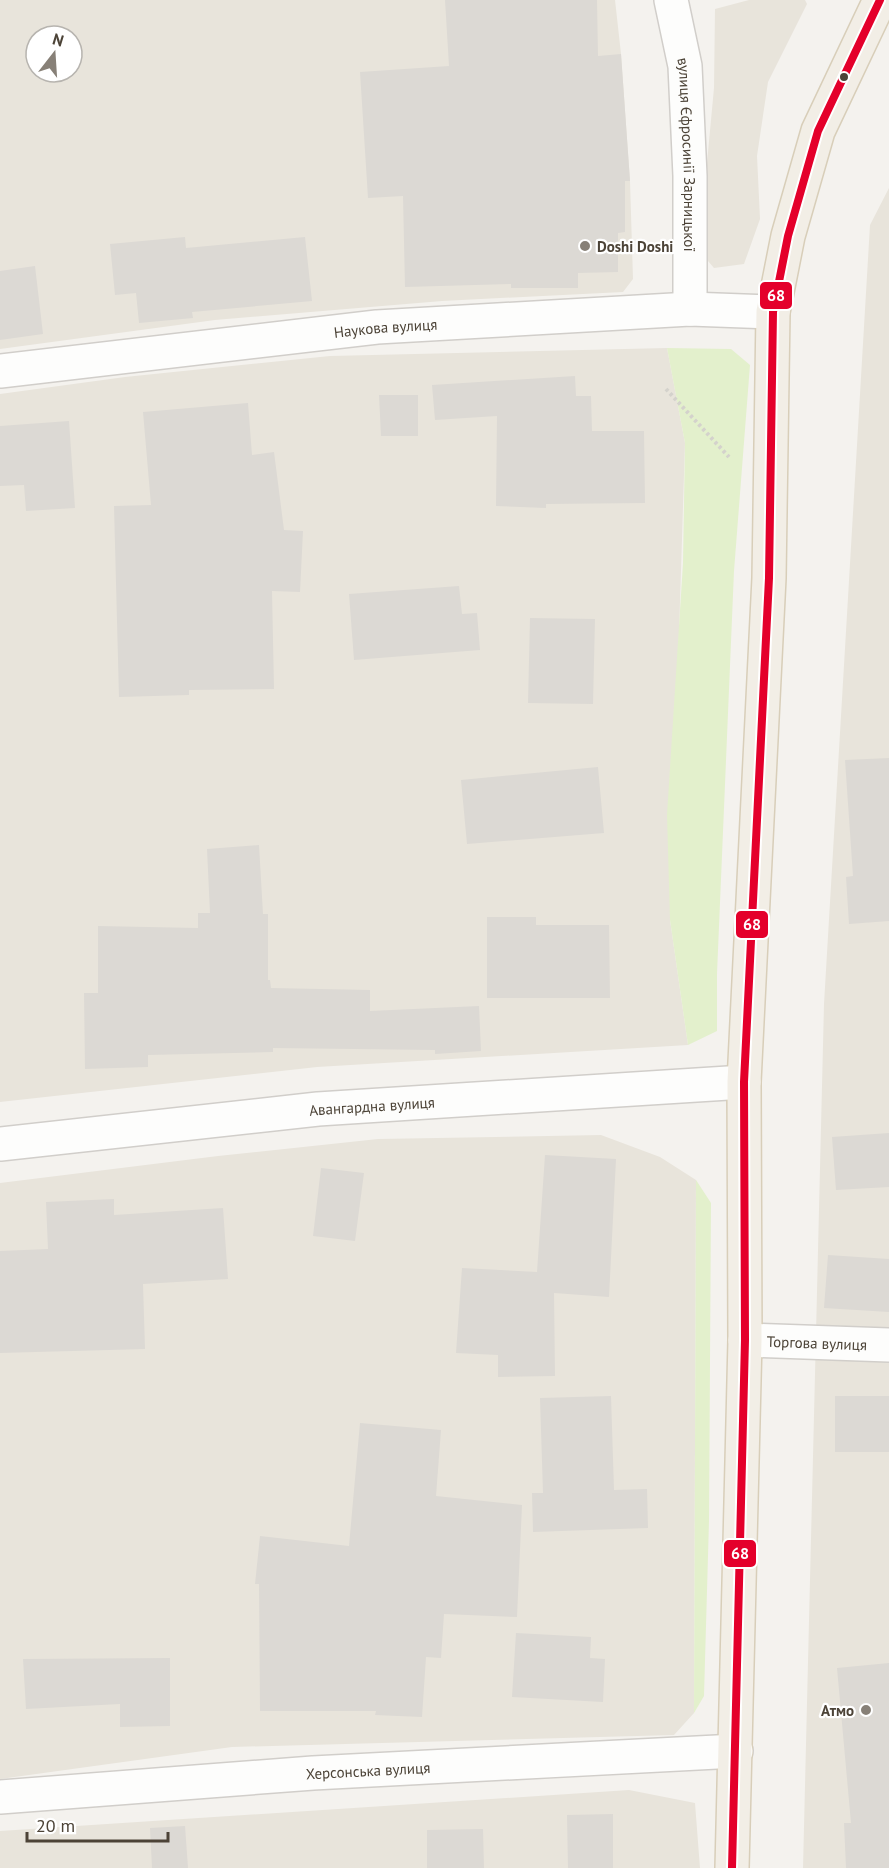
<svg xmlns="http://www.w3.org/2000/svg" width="889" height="1868" viewBox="0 0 889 1868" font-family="'PT Sans',sans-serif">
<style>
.residential{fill:#e8e4db;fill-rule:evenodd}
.green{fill:#e3f0cc}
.building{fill:#dcd9d4}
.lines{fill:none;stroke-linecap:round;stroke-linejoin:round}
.minor-casing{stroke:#d1ceca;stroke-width:36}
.major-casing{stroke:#d8ceb9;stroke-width:36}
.path{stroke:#d4d2cc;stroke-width:4;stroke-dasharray:3 3;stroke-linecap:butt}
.minor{stroke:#fdfdfc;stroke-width:33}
.major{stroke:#f2eee6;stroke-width:33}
.bus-1-casing{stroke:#fff;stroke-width:12}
.bus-1{stroke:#e4002b;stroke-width:8}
.bus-dot{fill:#4c4337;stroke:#fff;stroke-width:2}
.poi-dot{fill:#878077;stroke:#fff;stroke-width:2}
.labels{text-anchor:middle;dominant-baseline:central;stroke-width:4.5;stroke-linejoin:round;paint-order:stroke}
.street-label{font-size:15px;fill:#4c4337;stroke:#fff}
.poi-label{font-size:15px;font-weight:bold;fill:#4c4337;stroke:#fff;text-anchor:start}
.line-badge{stroke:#fff;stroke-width:2}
.badge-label{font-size:16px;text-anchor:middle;font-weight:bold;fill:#fff}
</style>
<rect width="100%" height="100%" fill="#f4f2ee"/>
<!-- residential -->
<path class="residential" d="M 0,0 L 615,0 L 621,54 L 630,181 L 633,279 L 623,292 L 442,301 L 215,320 L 0,349 ZM 36,36 L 72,36 L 72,72 L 36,72 Z
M 749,0 L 805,0 L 807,4 L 768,82 L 757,156 L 760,219 L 744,264 L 714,268 L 702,254 L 705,184 L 714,88 L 715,9 Z
M 889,188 L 889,1868 L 803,1868 L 824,1004 L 870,225 Z
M 667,348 L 685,443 L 670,920 L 688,1045 L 317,1067 L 0,1102 L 0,394 L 125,377 L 330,356 Z
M 601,1135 L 660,1157 L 696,1180 L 694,1713 L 674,1735 L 232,1747 L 0,1779 L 0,1183 L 218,1156 L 378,1139 Z
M 629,1790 L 695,1803 L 700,1868 L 0,1868 L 0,1831 Z"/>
<!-- green -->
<path class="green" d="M 667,348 L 731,349 L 750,365 L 734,571 L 717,974 L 717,1031 L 688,1045 L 670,920 L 667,815 L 683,563 L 685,443 Z
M 696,1180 L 711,1203 L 709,1521 L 704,1696 L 694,1713 Z"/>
<!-- building -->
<path class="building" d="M 445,0 L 597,0 L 598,56 L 621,54 L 630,181 L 625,181 L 625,232 L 618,233 L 618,272 L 578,273 L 578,288 L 511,288 L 511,284 L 405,287 L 403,196 L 368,198 L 360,72 L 449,66 Z
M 185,237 L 186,248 L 305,237 L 312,301 L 192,312 L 193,318 L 139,323 L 136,293 L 115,295 L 110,244 Z
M 35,266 L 43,334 L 0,340 L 0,271 Z
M 575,376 L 576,396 L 591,396 L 592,431 L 644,431 L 645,503 L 546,504 L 546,508 L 496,506 L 497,416 L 435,420 L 432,385 Z
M 379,395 L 418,395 L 418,436 L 381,436 Z
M 248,403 L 252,455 L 274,452 L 284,530 L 303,531 L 300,592 L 272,591 L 274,689 L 189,690 L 189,695 L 119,697 L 114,506 L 151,505 L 143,412 Z
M 69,421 L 75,508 L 26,511 L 24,485 L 0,486 L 0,426 Z
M 459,586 L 462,614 L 477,613 L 480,650 L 354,660 L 349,594 Z
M 530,618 L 595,619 L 593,704 L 528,703 Z
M 889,758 L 889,921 L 849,924 L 846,877 L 853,876 L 845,760 Z
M 598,767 L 604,833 L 467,844 L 461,780 Z
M 259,845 L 263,914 L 268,914 L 268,980 L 270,980 L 271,988 L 370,990 L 370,1011 L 479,1006 L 481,1051 L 435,1054 L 435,1050 L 273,1048 L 273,1052 L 148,1055 L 148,1067 L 85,1069 L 84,993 L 98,993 L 98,926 L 198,928 L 198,913 L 210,913 L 207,849 Z
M 487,917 L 536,917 L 536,925 L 609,925 L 610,998 L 487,998 Z
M 889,1133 L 889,1187 L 836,1190 L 832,1137 Z
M 545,1155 L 616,1159 L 609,1297 L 554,1293 L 555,1376 L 498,1377 L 498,1355 L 456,1353 L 462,1268 L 537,1272 Z
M 321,1168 L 364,1173 L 355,1241 L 313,1236 Z
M 114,1199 L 114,1215 L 223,1208 L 228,1279 L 143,1284 L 145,1349 L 0,1353 L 0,1251 L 48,1249 L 46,1202 Z
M 828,1255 L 889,1259 L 889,1312 L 824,1308 Z
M 611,1396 L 614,1490 L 647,1489 L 648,1528 L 533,1532 L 532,1493 L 543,1493 L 540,1398 Z
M 835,1396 L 889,1396 L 889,1452 L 835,1452 Z
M 360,1423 L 441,1430 L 436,1496 L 522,1505 L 517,1617 L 444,1614 L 441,1658 L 426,1657 L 422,1717 L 375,1715 L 376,1711 L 260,1711 L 259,1584 L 255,1584 L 260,1536 L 349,1546 Z
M 516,1633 L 591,1637 L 590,1658 L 605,1659 L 603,1702 L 512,1697 Z
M 170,1658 L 170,1726 L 120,1727 L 120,1704 L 26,1709 L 23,1659 Z
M 889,1663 L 889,1868 L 846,1868 L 844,1823 L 851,1823 L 837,1668 Z
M 613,1814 L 613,1868 L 568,1868 L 567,1815 Z
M 185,1826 L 188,1868 L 152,1868 L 150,1828 Z
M 483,1829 L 484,1868 L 427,1868 L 427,1830 Z"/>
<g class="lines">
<defs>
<g id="minor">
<path id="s1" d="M 671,0 L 685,66 L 690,176 L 690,309"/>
<path id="s2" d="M 0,371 L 377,327 L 690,309 L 773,312"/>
<path id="s3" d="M 0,1144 L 318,1109 L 744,1082"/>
<path id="s4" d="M 745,1340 L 889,1345"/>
<path id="s5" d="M 0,1797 L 313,1773 L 736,1751"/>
</g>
<path id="major" d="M 732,1868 L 745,1340 L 744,1082 L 769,578 L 773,312 L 788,236 L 818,131 L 880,0"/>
</defs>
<!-- minor casing -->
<use href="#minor" class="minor-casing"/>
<!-- major casing -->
<use href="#major" class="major-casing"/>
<!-- path -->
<path class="path" d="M 666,389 L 729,457"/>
<!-- minor -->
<use href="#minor" class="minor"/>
<!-- major -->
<use href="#major" class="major"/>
<defs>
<path id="bus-1" d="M 732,1868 L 745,1340 L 744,1082 L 769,578 L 773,312 L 788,236 L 818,131 L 880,0"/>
</defs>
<!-- bus-1 casing -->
<use href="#bus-1" class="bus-1-casing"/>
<!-- bus-1 -->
<use href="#bus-1" class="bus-1"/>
</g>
<!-- markers -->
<circle class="bus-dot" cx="844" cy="77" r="5"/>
<g class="poi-dot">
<circle cx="585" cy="246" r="6"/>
<circle cx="866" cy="1710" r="6"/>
</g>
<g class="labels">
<!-- street labels -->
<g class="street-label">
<text stroke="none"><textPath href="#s1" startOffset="156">вулиця Єфросинії Зарницької</textPath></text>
<text stroke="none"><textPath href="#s2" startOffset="388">Наукова вулиця</textPath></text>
<text stroke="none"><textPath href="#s3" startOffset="374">Авангардна вулиця</textPath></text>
<text stroke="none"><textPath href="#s4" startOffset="72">Торгова вулиця</textPath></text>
<text stroke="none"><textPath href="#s5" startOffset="369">Херсонська вулиця</textPath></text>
</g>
<!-- poi labels -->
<g class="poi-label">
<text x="597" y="246">Doshi Doshi</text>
<text x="854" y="1710" text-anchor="end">Атмо</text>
</g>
</g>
<g class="line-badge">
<rect x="759" y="281" width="34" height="29" rx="6" fill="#e4002b"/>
<rect x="735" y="910" width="34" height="29" rx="6" fill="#e4002b"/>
<rect x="723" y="1539" width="34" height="29" rx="6" fill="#e4002b"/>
</g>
<g class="badge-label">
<text x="776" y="301">68</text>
<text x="752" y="930">68</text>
<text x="740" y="1559">68</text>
</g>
<!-- north arrow -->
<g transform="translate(54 54) rotate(17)"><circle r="28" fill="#ffffff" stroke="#b7b4af" stroke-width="1.5"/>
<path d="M0-4.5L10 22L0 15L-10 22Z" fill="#878077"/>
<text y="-9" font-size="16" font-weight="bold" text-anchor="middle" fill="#4c4337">N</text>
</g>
<!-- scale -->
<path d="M27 1832v9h141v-9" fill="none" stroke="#4c4337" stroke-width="3"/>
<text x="36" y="1832" font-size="18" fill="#4c4337" stroke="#ffffff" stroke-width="4.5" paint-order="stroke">20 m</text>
</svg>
